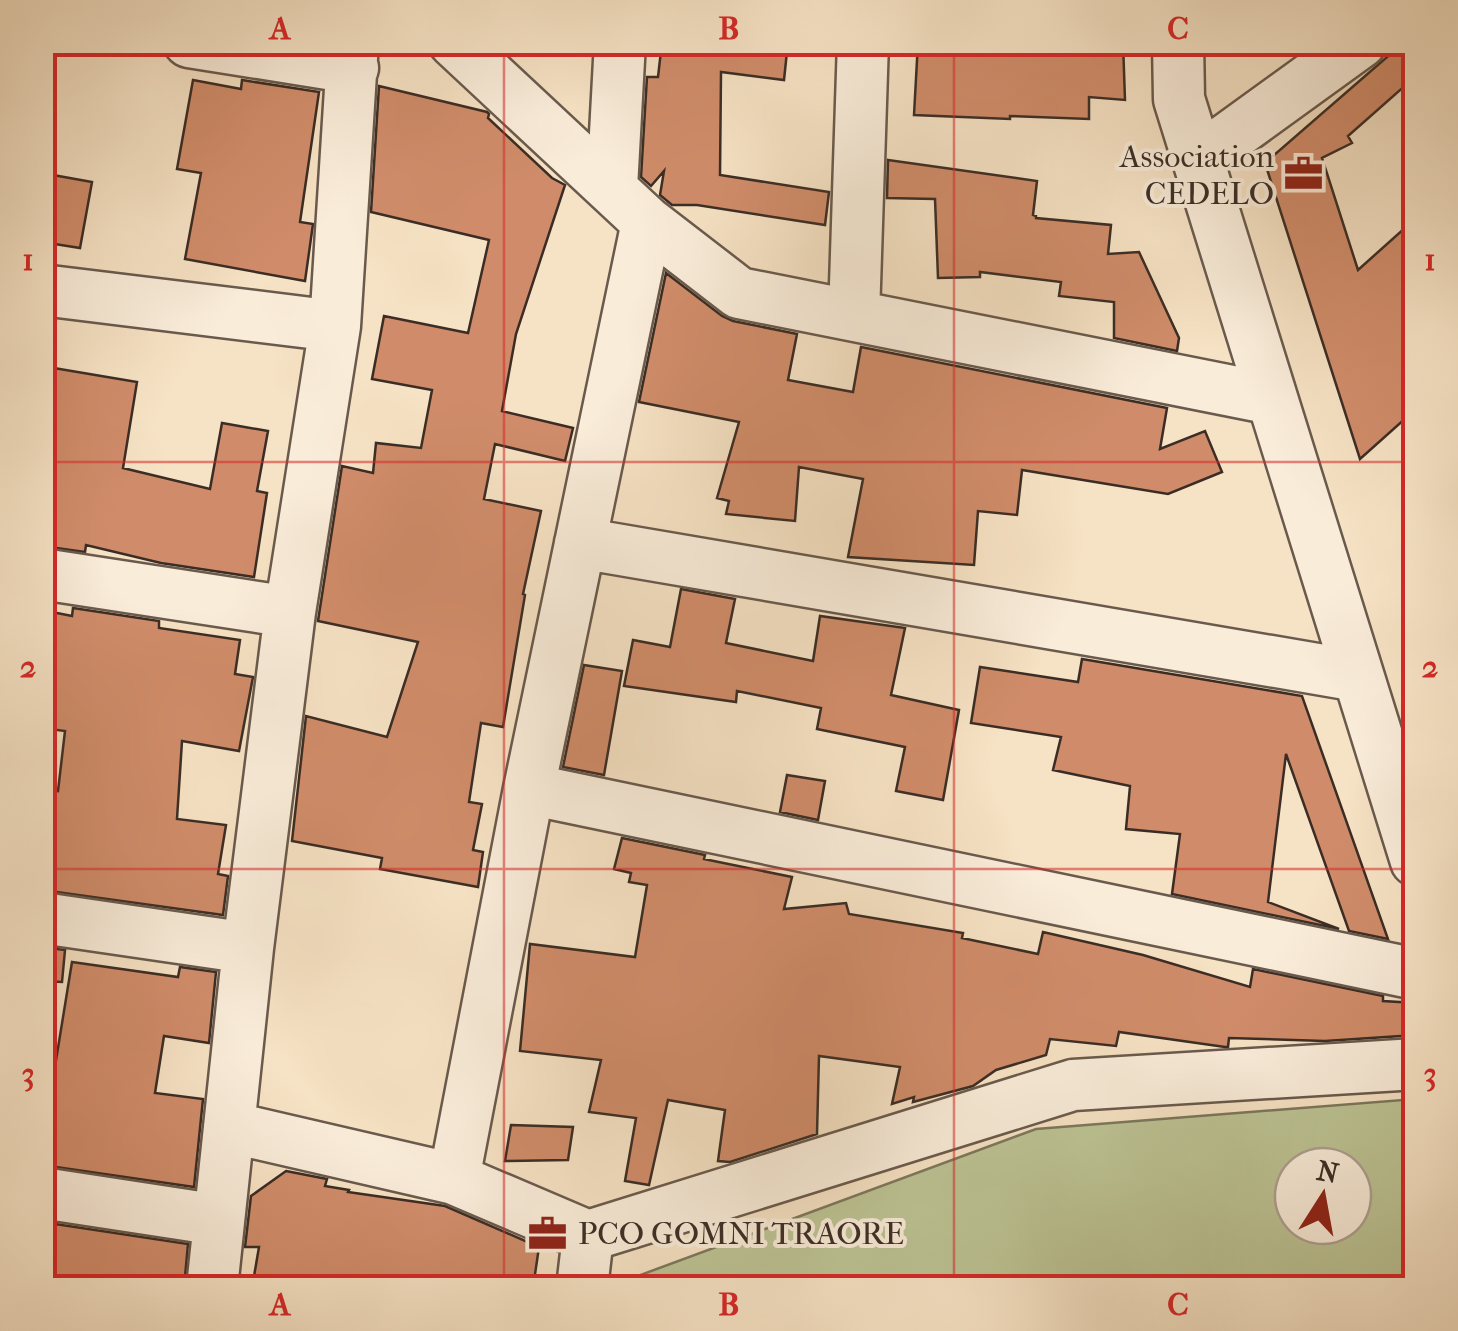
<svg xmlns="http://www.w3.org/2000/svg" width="1458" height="1331" viewBox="0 0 1458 1331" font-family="'IM FELL French Canon',serif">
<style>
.green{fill:#bcc394;stroke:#7c785c;stroke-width:2.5;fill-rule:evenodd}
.building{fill:#d08c6a;stroke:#3b2d25;stroke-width:2.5}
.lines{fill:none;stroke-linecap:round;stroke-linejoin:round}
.minor-casing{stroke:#6a5a4d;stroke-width:55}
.minor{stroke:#f9ecd9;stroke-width:50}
.grid{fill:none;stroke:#d62828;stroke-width:2.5;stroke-opacity:0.55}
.labels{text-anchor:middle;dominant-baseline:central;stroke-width:8;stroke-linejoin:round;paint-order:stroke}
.poi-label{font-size:32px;fill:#3b2d25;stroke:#f9ecd9;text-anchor:end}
.neatline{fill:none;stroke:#d62828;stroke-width:4}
.grid-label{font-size:32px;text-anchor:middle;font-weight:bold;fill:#d62828}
</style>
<rect width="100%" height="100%" fill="#f6e2c4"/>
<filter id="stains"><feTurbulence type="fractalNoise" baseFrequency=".002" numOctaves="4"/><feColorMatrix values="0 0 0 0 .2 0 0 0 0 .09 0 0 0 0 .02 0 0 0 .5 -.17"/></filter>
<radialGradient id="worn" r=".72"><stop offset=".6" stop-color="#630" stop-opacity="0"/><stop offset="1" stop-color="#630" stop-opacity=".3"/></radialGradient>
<!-- green -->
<path class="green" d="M 1415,1099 L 1415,1288 L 616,1288 L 616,1284 L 1036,1129 ZM 1293,1166 L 1353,1166 L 1353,1226 L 1293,1226 Z"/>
<!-- building -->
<path class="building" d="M 662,42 L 788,42 L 784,80 L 721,72 L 720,175 L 829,192 L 825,225 L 697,205 L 672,205 L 660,195 L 664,171 L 651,186 L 641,177 L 647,77 L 658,77 Z
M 918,42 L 1123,42 L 1125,100 L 1089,97 L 1089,119 L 1010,116 L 1010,119 L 914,115 Z
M 1402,44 L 1416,58 L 1416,76 L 1348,136 L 1352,143 L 1322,158 L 1358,270 L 1416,218 L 1416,409 L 1360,459 L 1265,163 Z
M 193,80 L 241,89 L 242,80 L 319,92 L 300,222 L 313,224 L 305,281 L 185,259 L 201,173 L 177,169 Z
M 379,86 L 487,112 L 489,114 L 488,118 L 552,178 L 565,185 L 516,334 L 502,411 L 573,428 L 565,461 L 495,444 L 484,499 L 541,511 L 523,594 L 525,595 L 503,727 L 481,723 L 469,802 L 482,804 L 473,850 L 483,852 L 478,887 L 380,869 L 382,858 L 292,841 L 306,716 L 387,737 L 418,642 L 318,621 L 342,466 L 373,473 L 376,443 L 421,448 L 432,390 L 372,379 L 384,316 L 468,333 L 489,240 L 371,212 Z
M 888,160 L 1037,181 L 1033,215 L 1036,216 L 1036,218 L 1111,225 L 1108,254 L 1139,252 L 1179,338 L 1177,351 L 1114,338 L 1114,302 L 1059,296 L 1061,282 L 980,272 L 980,277 L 938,278 L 935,199 L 887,198 Z
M 42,173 L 92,182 L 80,248 L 42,242 Z
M 666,273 L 722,316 L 733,321 L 797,334 L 788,380 L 853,392 L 861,347 L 1167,408 L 1160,449 L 1205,431 L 1222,472 L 1168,494 L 1022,470 L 1017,515 L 978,511 L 974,565 L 848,557 L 863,479 L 799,467 L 795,521 L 726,514 L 729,501 L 717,498 L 739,422 L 639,402 Z
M 42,366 L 137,382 L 123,468 L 210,489 L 222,423 L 268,431 L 257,491 L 267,493 L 254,577 L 161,563 L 86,545 L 85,552 L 42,546 Z
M 681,589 L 735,599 L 726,643 L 813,661 L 820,616 L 905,628 L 891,695 L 959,710 L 943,800 L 896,791 L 905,747 L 817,729 L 821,708 L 737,691 L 736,702 L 624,686 L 633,640 L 670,647 Z
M 73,608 L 159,621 L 159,628 L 240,640 L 235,674 L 253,677 L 239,751 L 182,741 L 177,819 L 226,825 L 218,874 L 228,876 L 223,915 L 42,890 L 42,789 L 58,791 L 65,731 L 42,728 L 42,610 L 72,616 Z
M 1082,659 L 1302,696 L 1388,939 L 1349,931 L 1286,754 L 1268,902 L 1339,929 L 1172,894 L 1180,834 L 1126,829 L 1130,786 L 1053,770 L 1061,737 L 971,723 L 980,667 L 1078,682 Z
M 584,665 L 622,671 L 604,775 L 563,767 Z
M 787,775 L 825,781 L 818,820 L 780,812 Z
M 622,838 L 705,855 L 704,859 L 792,877 L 784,909 L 846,903 L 849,914 L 963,933 L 962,938 L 1038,954 L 1043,932 L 1143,955 L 1250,987 L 1253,969 L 1383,996 L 1383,1001 L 1416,1003 L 1416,1035 L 1325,1041 L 1229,1038 L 1228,1047 L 1225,1047 L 1119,1032 L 1116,1046 L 1050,1039 L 1046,1055 L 996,1070 L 973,1086 L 913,1102 L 914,1097 L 892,1104 L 900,1067 L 819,1056 L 817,1134 L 730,1162 L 718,1161 L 725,1110 L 668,1100 L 649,1185 L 625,1181 L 636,1118 L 589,1112 L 601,1060 L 520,1051 L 530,944 L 635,957 L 647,885 L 629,882 L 631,873 L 614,869 Z
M 42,947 L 65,950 L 62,982 L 42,981 Z
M 72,962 L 178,977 L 180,967 L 216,972 L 209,1043 L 164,1036 L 155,1093 L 203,1099 L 194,1187 L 42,1165 L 42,1150 L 45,1151 L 52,1091 L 51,1091 Z
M 511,1125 L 573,1127 L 568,1160 L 505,1161 Z
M 286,1171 L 327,1179 L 325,1186 L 349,1190 L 348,1192 L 445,1206 L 539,1247 L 533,1288 L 252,1288 L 259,1247 L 245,1247 L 251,1196 Z
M 42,1222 L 188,1244 L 184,1288 L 95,1288 L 42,1280 Z"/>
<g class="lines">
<defs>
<path id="minor" d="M 189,42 L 353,68
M 454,42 L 647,222 L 739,293 L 1272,399
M 1178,42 L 1179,99 L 1416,861
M 1198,160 L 1361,42
M 612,188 L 620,42
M 42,290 L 335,326
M 854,315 L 863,42
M 580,543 L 1358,676
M 42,574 L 290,612
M 529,789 L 1416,974
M 42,918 L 248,948
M 229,1127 L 454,1179 L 588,1236
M 454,1179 L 529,789 L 647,222
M 42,1193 L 219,1220
M 212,1288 L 248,948 L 290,612 L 335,326 L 353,42
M 582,1288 L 588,1236 L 1073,1085 L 1416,1064"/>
</defs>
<!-- minor casing -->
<use href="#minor" class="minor-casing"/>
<!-- minor -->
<use href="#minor" class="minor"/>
</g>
<!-- grid -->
<path class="grid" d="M 504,42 L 504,1288M 954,42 L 954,1288M 42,462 L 1416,462M 42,869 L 1416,869"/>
<!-- icons -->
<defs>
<symbol id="office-bare" viewBox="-9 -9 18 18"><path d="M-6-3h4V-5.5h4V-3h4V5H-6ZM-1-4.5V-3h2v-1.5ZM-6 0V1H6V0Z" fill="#8f2418" stroke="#f9ecd9" stroke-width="2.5" paint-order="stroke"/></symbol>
</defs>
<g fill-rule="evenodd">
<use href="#office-bare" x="1276" y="146" width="55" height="55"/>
<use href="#office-bare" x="520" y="1206" width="55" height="55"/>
</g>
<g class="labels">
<!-- poi labels -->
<g class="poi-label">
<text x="1274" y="156">Association<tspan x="1274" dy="37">CEDELO</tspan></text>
<text x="578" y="1233" text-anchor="start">PCO GOMNI TRAORE</text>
</g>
</g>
<!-- margin -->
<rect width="1458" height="1331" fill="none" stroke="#f6e2c4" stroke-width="110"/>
<!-- north arrow -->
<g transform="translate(1323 1196) rotate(11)"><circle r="48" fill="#f9ecd9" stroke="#ada091" stroke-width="2.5"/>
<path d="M0-8L18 38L0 25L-18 38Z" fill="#8f2418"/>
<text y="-15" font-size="28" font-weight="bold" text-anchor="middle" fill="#3b2d25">N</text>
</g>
<rect x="55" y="55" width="1348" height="1221" class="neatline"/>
<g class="grid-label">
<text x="280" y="39">A</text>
<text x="729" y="39">B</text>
<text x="1178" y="39">C</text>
<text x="28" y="270">1</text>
<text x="1430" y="270">1</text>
<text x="28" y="677">2</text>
<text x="1430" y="677">2</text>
<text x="28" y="1084">3</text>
<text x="1430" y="1084">3</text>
<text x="280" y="1315">A</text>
<text x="729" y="1315">B</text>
<text x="1178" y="1315">C</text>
</g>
<rect width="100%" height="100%" filter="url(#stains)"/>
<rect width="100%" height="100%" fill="url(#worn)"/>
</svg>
